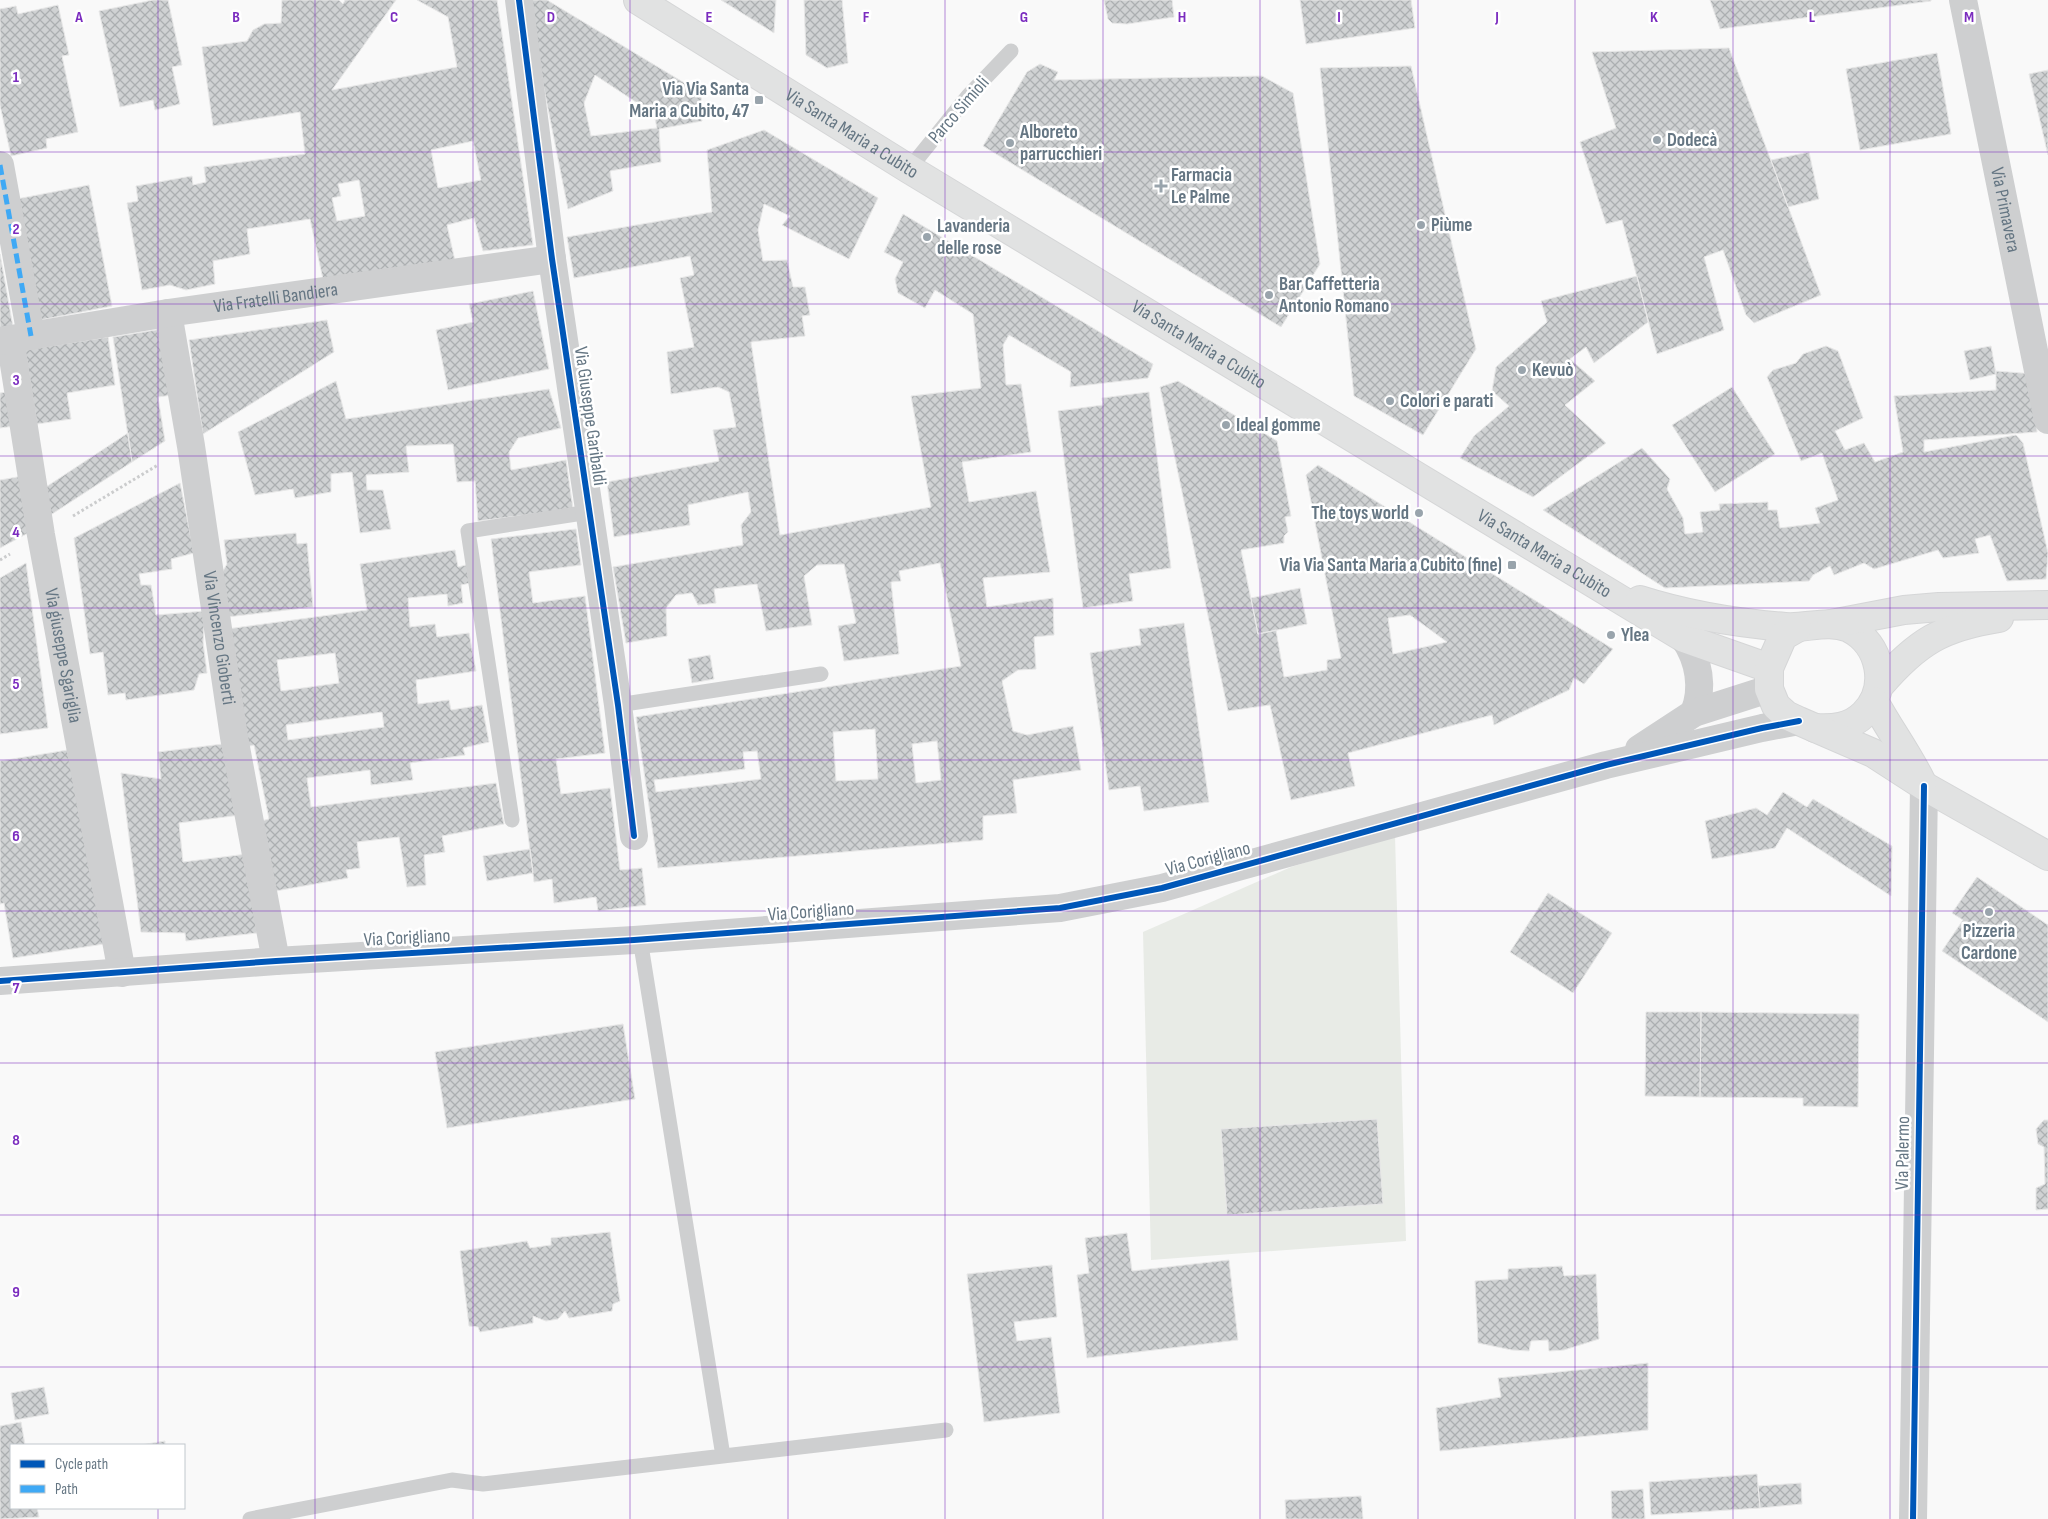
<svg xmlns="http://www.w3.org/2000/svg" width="2048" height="1519" viewBox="0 0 2048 1519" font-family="'Sofia Sans Condensed',sans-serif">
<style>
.green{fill:#e8ebe6}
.building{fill:url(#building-cross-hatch);stroke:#e8e8e8;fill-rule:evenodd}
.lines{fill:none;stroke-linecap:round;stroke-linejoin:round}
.secondary-casing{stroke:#d5d6d7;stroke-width:30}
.path{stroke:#cbcccd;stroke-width:3;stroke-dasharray:2.5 2.5;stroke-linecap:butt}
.lane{stroke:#cecfd0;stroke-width:15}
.street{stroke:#cecfd0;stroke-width:28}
.secondary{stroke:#e1e2e2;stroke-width:28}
.quiet{stroke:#3fa9f5;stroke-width:5;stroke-dasharray:10 5;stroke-linecap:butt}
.cycleway-casing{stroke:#fff;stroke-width:9}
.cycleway{stroke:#0057b8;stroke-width:6}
.grid{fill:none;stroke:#7b2cbf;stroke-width:1;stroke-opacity:0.55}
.poi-dot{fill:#99a4ac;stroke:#fff;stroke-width:2}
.labels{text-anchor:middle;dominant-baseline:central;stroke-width:5;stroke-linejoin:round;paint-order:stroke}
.poi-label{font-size:19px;font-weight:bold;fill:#657683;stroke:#fff;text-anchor:start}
.street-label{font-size:19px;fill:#657683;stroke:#fff}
.grid-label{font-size:16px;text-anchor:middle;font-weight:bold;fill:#7b2cbf;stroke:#fff;stroke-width:5;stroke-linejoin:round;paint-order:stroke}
</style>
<defs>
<pattern id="building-cross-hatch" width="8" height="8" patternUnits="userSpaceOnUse" patternTransform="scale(1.25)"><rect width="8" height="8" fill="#d0d2d3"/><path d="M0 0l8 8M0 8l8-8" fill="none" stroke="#acafb1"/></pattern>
</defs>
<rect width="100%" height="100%" fill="#f9f9f9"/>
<!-- green -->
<path class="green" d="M 1395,835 L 1406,1241 L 1151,1260 L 1143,932 L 1291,867 Z"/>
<!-- building -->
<path class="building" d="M 153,0 L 168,0 L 182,65 L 172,67 L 180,104 L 155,110 L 153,100 L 120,107 L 99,11 Z
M 282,0 L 339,0 L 343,4 L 345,0 L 396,0 L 332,90 L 457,67 L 448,17 L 417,0 L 497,0 L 533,245 L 483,251 L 474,218 L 447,225 L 455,261 L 324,284 L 310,219 L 247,229 L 250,254 L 213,261 L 215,284 L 186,290 L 170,285 L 142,290 L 127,203 L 138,201 L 136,186 L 192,176 L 193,185 L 206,182 L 204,167 L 305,154 L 300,112 L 213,126 L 202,47 L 247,41 L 253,30 L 264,24 L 281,23 ZM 473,141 L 481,180 L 438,188 L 431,150 ZM 359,180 L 365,216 L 337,221 L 332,198 L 341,196 L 338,184 Z
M 528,0 L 547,0 L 701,93 L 702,121 L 659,129 L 661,162 L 610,171 L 613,191 L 568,209 L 527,3 ZM 595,75 L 654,114 L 657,128 L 591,136 L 584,103 Z
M 721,0 L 776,0 L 774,33 Z
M 804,0 L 842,0 L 848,63 L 827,68 L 806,55 Z
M 1104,0 L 1172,0 L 1174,17 L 1127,24 L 1112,23 L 1108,19 Z
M 1300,0 L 1411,0 L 1415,28 L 1306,44 Z
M 1710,0 L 1931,0 L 1931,1 L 1720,29 Z
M 58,5 L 69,55 L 62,56 L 78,132 L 46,139 L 47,148 L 11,156 L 0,105 L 0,9 L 16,6 L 18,14 Z
M 1729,48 L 1821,295 L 1754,323 L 1746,315 L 1723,250 L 1704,257 L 1724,330 L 1657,354 L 1622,220 L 1606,224 L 1580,142 L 1616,128 L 1592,52 Z
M 1937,53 L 1951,134 L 1860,150 L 1846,69 Z
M 1040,64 L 1058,72 L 1054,80 L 1262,76 L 1293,93 L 1320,264 L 1281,327 L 983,146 L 1027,72 Z
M 1411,66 L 1476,349 L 1423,435 L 1354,396 L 1320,68 Z
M 2048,70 L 2048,155 L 2029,74 Z
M 764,130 L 878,198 L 849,259 L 782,225 L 790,216 L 764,204 L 758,230 L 763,261 L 787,260 L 793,287 L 805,287 L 810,315 L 802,316 L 805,336 L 751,342 L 780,535 L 931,507 L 911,396 L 981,388 L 973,314 L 935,290 L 925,308 L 898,293 L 895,279 L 903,262 L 884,252 L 903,214 L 1153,364 L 1148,378 L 1070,387 L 1071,372 L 1009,335 L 1003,345 L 1006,385 L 1021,384 L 1031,452 L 962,462 L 969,502 L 1036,491 L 1050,572 L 983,578 L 987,607 L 1053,598 L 1054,635 L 1034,637 L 1036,669 L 1018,670 L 1002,681 L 1013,731 L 1027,735 L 1073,726 L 1081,770 L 1013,780 L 1017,813 L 983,816 L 983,840 L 658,868 L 636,717 L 961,666 L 940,563 L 899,571 L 901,581 L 891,582 L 899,654 L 844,661 L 838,626 L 856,623 L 844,564 L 817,565 L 804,576 L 812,625 L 766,631 L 757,584 L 714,589 L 716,603 L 698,605 L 692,593 L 676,595 L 666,608 L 667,636 L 626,643 L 613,567 L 743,545 L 741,525 L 751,512 L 748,492 L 688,505 L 690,525 L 614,537 L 607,482 L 719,461 L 713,430 L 736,427 L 729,392 L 718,387 L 671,394 L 667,352 L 694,347 L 680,278 L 694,275 L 690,256 L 574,278 L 567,237 L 712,212 L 707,150 ZM 875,729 L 878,779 L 836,781 L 833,732 ZM 937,741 L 941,780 L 916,783 L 912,744 ZM 757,751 L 761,779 L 656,792 L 654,780 L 745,769 L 743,752 Z
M 1809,152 L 1819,199 L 1788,207 L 1771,160 Z
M 89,185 L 112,306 L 40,320 L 17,199 Z
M 0,254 L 13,327 L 0,329 Z
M 1637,276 L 1648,322 L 1594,363 L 1586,347 L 1570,359 L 1595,381 L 1565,405 L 1606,443 L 1533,497 L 1460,458 L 1474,436 L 1509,406 L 1492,391 L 1496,367 L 1547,322 L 1541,301 Z
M 533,291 L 549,369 L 448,390 L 436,330 L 473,322 L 469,304 Z
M 327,320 L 334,352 L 203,434 L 189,340 Z
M 162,329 L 172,395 L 158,397 L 165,441 L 132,462 L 113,337 Z
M 108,337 L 115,385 L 67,393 L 71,419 L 37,424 L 25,350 Z
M 1826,346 L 1838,351 L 1863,418 L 1835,431 L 1845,450 L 1864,443 L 1875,462 L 1903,452 L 1894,396 L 1996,390 L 1996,371 L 2034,374 L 2037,432 L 1924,440 L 1924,452 L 2016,435 L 2023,443 L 2048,553 L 2046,579 L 2007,581 L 1990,535 L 1975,539 L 1979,553 L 1943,558 L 1938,550 L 1874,569 L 1864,563 L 1834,575 L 1830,566 L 1813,575 L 1809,581 L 1665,588 L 1543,510 L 1642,448 L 1670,479 L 1667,489 L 1683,518 L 1685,534 L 1703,532 L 1700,512 L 1720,510 L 1719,504 L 1768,502 L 1768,510 L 1777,510 L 1780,528 L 1820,523 L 1815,508 L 1838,500 L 1822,453 L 1801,461 L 1767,377 L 1773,370 L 1796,363 L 1803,354 Z
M 1991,346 L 1996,374 L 1970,380 L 1964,351 Z
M 336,381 L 346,419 L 549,389 L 561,428 L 518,438 L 509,452 L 511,470 L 566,460 L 573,509 L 478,521 L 475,481 L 457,482 L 453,444 L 406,446 L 409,472 L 366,475 L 367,490 L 383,490 L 391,529 L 360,533 L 352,472 L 331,474 L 331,492 L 295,498 L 293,489 L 255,495 L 238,432 Z
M 1178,381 L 1277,441 L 1291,516 L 1285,517 L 1288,532 L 1284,536 L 1284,543 L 1241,550 L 1258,634 L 1276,630 L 1284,677 L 1327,670 L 1327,660 L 1341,658 L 1306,475 L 1318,465 L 1613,649 L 1584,684 L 1574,678 L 1569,690 L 1494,725 L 1492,715 L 1348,753 L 1355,786 L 1291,800 L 1270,705 L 1228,711 L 1160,387 ZM 1410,615 L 1447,642 L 1393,654 L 1388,618 Z
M 1732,387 L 1775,454 L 1715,492 L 1672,425 Z
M 8,392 L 14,426 L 0,428 L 0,393 Z
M 1149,392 L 1171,568 L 1129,574 L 1133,601 L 1083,608 L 1058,411 L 1103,405 L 1102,398 Z
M 128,433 L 132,462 L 49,516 L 46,487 Z
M 23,476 L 32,531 L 0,548 L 0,480 Z
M 180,483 L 194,553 L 171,559 L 172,569 L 139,574 L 141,585 L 151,585 L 156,615 L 205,611 L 203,642 L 207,673 L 199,674 L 194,690 L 126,700 L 125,693 L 108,695 L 103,652 L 90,654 L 74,538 Z
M 576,529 L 581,565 L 529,572 L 533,603 L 585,596 L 605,753 L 556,759 L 561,794 L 610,788 L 620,870 L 642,868 L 646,905 L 598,911 L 596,897 L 554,903 L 552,879 L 534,882 L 491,539 Z
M 296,533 L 297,544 L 307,543 L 313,607 L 227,617 L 219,578 L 227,564 L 224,540 Z
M 455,550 L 458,567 L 466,565 L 470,583 L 461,585 L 463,603 L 448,606 L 447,594 L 408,598 L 410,627 L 435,624 L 437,637 L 469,633 L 476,671 L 416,680 L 418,704 L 449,700 L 451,710 L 482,705 L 489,742 L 463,748 L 465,755 L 410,763 L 413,780 L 371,785 L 370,770 L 307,778 L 311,807 L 496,783 L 504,824 L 442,836 L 445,852 L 424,855 L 426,885 L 407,887 L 399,837 L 357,842 L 360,868 L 346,870 L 348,878 L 270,892 L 257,822 L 269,819 L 254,745 L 246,747 L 227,629 L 367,610 L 360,564 ZM 335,653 L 339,683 L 281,691 L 277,660 ZM 382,712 L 384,727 L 288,740 L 286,725 Z
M 26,563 L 48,728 L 0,734 L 0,578 Z
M 1300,588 L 1307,624 L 1258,634 L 1251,598 Z
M 1184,623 L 1209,802 L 1144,811 L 1140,786 L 1109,790 L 1090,653 L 1141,645 L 1139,629 Z
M 710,655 L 714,679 L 692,683 L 688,659 Z
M 231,743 L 240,815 L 179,823 L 183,862 L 247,854 L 257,933 L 186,941 L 185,933 L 141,932 L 121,773 L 161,779 L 158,752 Z
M 74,749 L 104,944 L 13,958 L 4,903 L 0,904 L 0,761 Z
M 1783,792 L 1807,807 L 1813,799 L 1892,846 L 1891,896 L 1787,828 L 1775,848 L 1712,859 L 1705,821 L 1756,808 L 1767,815 Z
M 530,849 L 533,873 L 487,881 L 483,856 Z
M 1977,877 L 2048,925 L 2048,1022 L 1942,951 L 1963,920 L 1952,913 Z
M 1548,893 L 1612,933 L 1573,993 L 1510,952 Z
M 1646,1012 L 1701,1012 L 1700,1097 L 1645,1096 Z
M 1701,1012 L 1859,1014 L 1858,1107 L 1803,1106 L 1803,1098 L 1700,1097 Z
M 623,1024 L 635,1099 L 447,1128 L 435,1052 Z
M 1377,1119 L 1383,1204 L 1227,1215 L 1221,1129 Z
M 2044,1120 L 2048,1120 L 2048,1209 L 2036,1210 L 2036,1188 L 2045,1184 L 2044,1147 L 2038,1144 L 2036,1129 Z
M 610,1232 L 620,1301 L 613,1304 L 612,1311 L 569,1318 L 565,1311 L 558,1319 L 546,1321 L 533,1316 L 533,1323 L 480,1332 L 478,1327 L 469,1326 L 460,1251 L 527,1241 L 530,1248 L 551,1245 L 551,1238 Z
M 1127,1233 L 1132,1271 L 1229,1260 L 1238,1340 L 1087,1358 L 1077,1275 L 1089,1273 L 1085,1238 Z
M 1052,1265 L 1057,1317 L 1014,1322 L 1017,1341 L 1051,1337 L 1060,1413 L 984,1422 L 967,1274 Z
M 1562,1266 L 1564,1276 L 1596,1274 L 1599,1339 L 1564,1350 L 1549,1351 L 1548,1340 L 1531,1341 L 1529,1351 L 1512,1350 L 1478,1343 L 1475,1281 L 1508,1279 L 1508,1269 Z
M 1648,1363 L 1648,1430 L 1440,1451 L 1436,1408 L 1501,1397 L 1498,1378 Z
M 44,1387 L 49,1414 L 15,1420 L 11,1393 Z
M 21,1422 L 25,1445 L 11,1445 L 11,1508 L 37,1508 L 39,1517 L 0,1519 L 0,1426 Z
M 165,1441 L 165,1445 L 141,1445 Z
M 1757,1474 L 1760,1508 L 1651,1515 L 1649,1482 Z
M 1801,1483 L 1802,1504 L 1760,1508 L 1758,1486 Z
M 1643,1489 L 1645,1519 L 1612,1519 L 1611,1491 Z
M 1361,1496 L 1363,1519 L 1286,1519 L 1285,1500 Z"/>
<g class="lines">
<defs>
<g id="secondary">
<path id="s5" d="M 638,0 L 909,169 L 1684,638 L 1769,668"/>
<path d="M 1640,600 C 1687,615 1737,623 1785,627 C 1806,629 1828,619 1849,628 C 1881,644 1890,688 1864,714 C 1850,728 1833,729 1815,728"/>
<path d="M 1831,624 L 1904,610 L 1939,607 L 2048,605"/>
<path d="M 1797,628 L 1783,636 L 1769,668 L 1769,689 L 1776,706 L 1786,715 L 1799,721 L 1873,753 L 1924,786 L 2048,856"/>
<path d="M 1880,685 C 1917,642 1942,627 1999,618"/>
<path d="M 1874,701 C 1889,729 1908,754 1922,783"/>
</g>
</defs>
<!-- secondary casing -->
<use href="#secondary" class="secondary-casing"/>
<!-- path -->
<path class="path" d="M 73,516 L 158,465
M 0,560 L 10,554"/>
<!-- lane -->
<path class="lane" d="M 909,169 L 968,96 L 1011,51
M 618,705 L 821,674
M 512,820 L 468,531 L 589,512
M 640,939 L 723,1456
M 250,1519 L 452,1480 L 483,1484 L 946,1430"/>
<!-- street -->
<g class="street">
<path d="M 519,0 L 552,259 L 618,705 L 634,836"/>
<path id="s1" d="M 1963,0 L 2048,420"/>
<path d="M 0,165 L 31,336"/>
<path id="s2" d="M 168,313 L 191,446 L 234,737 L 276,961"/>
<path id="s3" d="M 10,339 L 41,535 L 122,973"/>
<path id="s4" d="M 0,341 L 168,313 L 552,259"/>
<path d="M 1684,638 C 1699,660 1704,688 1694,713"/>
<path d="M 1639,749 L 1694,713 L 1769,689"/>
<path d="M 0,981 L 276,961 L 634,940 L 1060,908 L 1162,888 L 1606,765 L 1762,728 L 1799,721"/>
<path d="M 1913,1519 L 1924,786"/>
</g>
<!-- secondary -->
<use href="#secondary" class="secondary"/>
<!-- quiet -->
<path class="quiet" d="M 0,165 L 31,336"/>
<defs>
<path id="cycleway" d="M 519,0 L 552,259 L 618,705 L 634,836
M 0,981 L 276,961 L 634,940 L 1060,908 L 1162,888 L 1606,765 L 1762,728 L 1799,721
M 1913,1519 L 1924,786"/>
</defs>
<!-- cycleway casing -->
<use href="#cycleway" class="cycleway-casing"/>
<!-- cycleway -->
<use href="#cycleway" class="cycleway"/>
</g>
<!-- grid -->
<path class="grid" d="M 158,0 L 158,1445M 315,0 L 315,1519M 473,0 L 473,1519M 630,0 L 630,1519M 788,0 L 788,1519M 945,0 L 945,1519M 1103,0 L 1103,1519M 1260,0 L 1260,1519M 1418,0 L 1418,1519M 1575,0 L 1575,1519M 1733,0 L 1733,1519M 1890,0 L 1890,1519M 0,152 L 2048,152M 0,304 L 2048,304M 0,456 L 2048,456M 0,608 L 2048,608M 0,760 L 2048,760M 0,911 L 2048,911M 0,1063 L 2048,1063M 0,1215 L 2048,1215M 0,1367 L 2048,1367M 158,1508 L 158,1519"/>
<!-- markers -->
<g class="poi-dot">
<rect x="754" y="95" width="10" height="10" rx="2.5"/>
<circle cx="1657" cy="140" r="5"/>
<circle cx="1010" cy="143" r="5"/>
<path d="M1158.5 178.5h5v5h5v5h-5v5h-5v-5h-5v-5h5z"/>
<circle cx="1421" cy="225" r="5"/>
<circle cx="927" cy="237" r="5"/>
<circle cx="1269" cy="295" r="5"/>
<circle cx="1522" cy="370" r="5"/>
<circle cx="1390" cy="401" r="5"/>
<circle cx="1226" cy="425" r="5"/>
<circle cx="1419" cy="513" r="5"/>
<rect x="1507" y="560" width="10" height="10" rx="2.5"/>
<circle cx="1611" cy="635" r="5"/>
<circle cx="1989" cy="912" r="5"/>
</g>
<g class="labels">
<!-- poi labels -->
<g class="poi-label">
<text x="749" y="89" text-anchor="end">Via Via Santa<tspan x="749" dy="22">Maria a Cubito, 47</tspan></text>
<text x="1020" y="132">Alboreto<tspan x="1020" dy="22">parrucchieri</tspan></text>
<text x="1667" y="140">Dodecà</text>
<text x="1171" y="175">Farmacia<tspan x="1171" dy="22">Le Palme</tspan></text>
<text x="1431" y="225">Piùme</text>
<text x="937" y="226">Lavanderia<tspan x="937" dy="22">delle rose</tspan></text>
<text x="1279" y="284">Bar Caffetteria<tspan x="1279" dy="22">Antonio Romano</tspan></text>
<text x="1532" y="370">Kevuò</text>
<text x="1400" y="401">Colori e parati</text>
<text x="1236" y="425">Ideal gomme</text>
<text x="1409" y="513" text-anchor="end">The toys world</text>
<text x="1502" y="565" text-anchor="end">Via Via Santa Maria a Cubito (fine)</text>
<text x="1621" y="635">Ylea</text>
<text x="1989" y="931" text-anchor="middle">Pizzeria<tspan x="1989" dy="22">Cardone</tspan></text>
</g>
<!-- street labels -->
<g class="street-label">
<text transform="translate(959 110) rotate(-49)">Parco Simioli</text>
<text stroke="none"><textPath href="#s5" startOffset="252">Via Santa Maria a Cubito</textPath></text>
<text stroke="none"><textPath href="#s1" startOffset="214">Via Primavera</textPath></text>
<text stroke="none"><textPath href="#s4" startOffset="279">Via Fratelli Bandiera</textPath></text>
<text stroke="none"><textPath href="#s5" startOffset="658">Via Santa Maria a Cubito</textPath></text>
<text transform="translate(590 416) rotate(82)">Via Giuseppe Garibaldi</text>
<text stroke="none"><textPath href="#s5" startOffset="1062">Via Santa Maria a Cubito</textPath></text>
<text stroke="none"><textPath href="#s2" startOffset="329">Via Vincenzo Gioberti</textPath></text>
<text stroke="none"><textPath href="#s3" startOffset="321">Via giuseppe Sgariglia</textPath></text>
<text transform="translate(1208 859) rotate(-15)">Via Corigliano</text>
<text transform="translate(811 912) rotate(-4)">Via Corigliano</text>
<text transform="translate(407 938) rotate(-3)">Via Corigliano</text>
<text transform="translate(1903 1153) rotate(-89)">Via Palermo</text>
</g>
</g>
<g class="grid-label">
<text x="79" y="22">A</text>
<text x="236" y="22">B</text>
<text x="394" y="22">C</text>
<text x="551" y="22">D</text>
<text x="709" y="22">E</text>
<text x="866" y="22">F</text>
<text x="1024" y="22">G</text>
<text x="1182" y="22">H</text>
<text x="1339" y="22">I</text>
<text x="1497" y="22">J</text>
<text x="1654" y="22">K</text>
<text x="1812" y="22">L</text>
<text x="1969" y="22">M</text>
<text x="16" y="82">1</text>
<text x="16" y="234">2</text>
<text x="16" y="385">3</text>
<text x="16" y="537">4</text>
<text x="16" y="689">5</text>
<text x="16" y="841">6</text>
<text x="16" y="993">7</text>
<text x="16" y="1145">8</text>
<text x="16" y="1297">9</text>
</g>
<!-- legend -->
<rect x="10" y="1444" width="175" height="65" fill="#ffffff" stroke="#c1c8cd"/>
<rect x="20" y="1460" width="25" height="8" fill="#0057b8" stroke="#c1c8cd"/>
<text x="55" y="1469" font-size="15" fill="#657683">Cycle path</text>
<rect x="20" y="1485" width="25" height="8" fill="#3fa9f5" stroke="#c1c8cd"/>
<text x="55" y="1494" font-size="15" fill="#657683">Path</text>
</svg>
